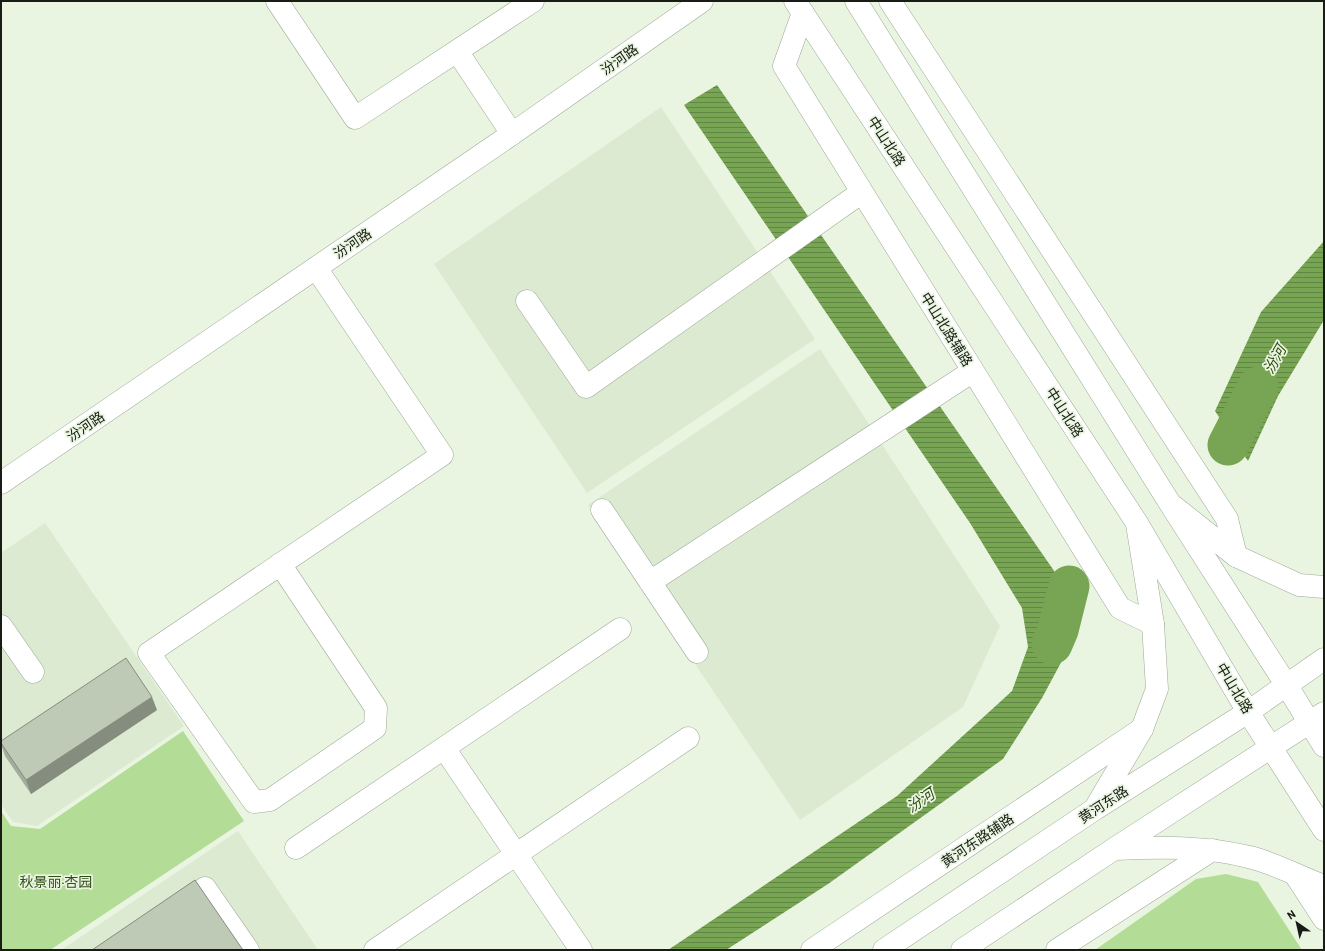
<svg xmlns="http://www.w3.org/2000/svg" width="1325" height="951" viewBox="0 0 1325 951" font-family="Barlow,'Noto Sans SC',sans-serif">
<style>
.built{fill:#dbead0}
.park{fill:#b3dc96}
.water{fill:url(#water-rules)}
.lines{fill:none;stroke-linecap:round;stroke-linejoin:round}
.river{stroke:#77a553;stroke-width:41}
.minor-casing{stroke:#9da896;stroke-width:23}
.tertiary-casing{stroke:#9da896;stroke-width:23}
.secondary-casing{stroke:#9da896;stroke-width:23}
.primary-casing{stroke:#9da896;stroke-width:23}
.minor{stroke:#fff;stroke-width:22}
.tertiary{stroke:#fff;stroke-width:22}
.secondary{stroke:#fff;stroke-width:22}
.primary{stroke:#fff;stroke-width:22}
.wall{fill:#a3ad9d}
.shaded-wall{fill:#858d7f}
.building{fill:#bec9b6;stroke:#858d7f}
.labels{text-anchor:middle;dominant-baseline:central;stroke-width:3.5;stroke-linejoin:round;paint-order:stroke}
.street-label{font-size:14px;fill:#181c15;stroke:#e9f5e1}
.park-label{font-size:14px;fill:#304e14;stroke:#e9f5e1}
.water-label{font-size:15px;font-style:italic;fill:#304e14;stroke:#e9f5e1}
</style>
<defs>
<pattern id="water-rules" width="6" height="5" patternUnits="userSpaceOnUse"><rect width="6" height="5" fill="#77a553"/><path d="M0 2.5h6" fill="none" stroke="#618644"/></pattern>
</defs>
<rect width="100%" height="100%" fill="#e9f5e1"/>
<!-- built -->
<path class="built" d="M 661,107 L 815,339 L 587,493 L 434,264 Z
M 820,349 L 1000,626 L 963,707 L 800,820 L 588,505 Z
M 45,523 L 184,726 L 37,826 L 13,822 L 1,804 L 1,553 Z
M 238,831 L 318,950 L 61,950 Z"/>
<!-- park -->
<path class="park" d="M 183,731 L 244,821 L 50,950 L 1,950 L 1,811 L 11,826 L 40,829 Z
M 1226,874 L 1258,882 L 1302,950 L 1095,950 L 1196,879 Z"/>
<!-- water -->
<path class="water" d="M 717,85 L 1075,601 L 1072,642 L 1042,698 L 1003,759 L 828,884 L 726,950 L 668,950 L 897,796 L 1012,691 L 1028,647 L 1022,608 L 970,523 L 684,105 Z
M 1324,241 L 1324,320 L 1278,396 L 1248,461 L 1215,411 L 1261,312 Z"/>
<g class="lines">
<!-- river -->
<path class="river" d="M 1228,445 L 1258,387
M 1052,644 L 1058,630 L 1069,586"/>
<defs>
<path id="minor" d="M 277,1 L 355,118 L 533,1
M 890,1 L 1227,519 L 1236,556
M 803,13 L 784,66 L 1120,608 L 1153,624
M 457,51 L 512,134
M 527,301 L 586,387 L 862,192
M 602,510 L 697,652
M 280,564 L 376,708 L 375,728 L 270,800 L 254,802 L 149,653 L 442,455 L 316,268
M 650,582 L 973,371
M 1,626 L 33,672
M 444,748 L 581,950
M 296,848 L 620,629
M 1296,876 L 1324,919
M 177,907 L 205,888 L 248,950
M 375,950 L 688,738
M 812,950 L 1142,729
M 1057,950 L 1212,850"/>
<path id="tertiary" d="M 1,483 L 512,134 L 702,1"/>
<path id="secondary" d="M 1173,506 L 1236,556 L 1299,585 L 1324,587
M 1097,805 L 1142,729 L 1157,689 L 1153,624 L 1137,524
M 1115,849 C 1160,847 1205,846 1249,857 C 1275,863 1299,877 1324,886
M 884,950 L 1095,809 L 1248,712 L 1324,659
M 962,950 L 1114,849 L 1324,713"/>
<path id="primary" d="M 795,1 L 1137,523 L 1248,712 L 1324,830
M 856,1 L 1169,502 L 1287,686 L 1324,746"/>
</defs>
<!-- minor casing -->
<use href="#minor" class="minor-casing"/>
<!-- tertiary casing -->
<use href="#tertiary" class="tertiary-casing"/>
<!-- secondary casing -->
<use href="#secondary" class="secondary-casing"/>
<!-- primary casing -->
<use href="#primary" class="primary-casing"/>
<!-- minor -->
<use href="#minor" class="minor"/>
<!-- tertiary -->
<use href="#tertiary" class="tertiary"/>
<!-- secondary -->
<use href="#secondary" class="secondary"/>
<!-- primary -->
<use href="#primary" class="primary"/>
</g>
<!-- wall -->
<path class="wall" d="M 157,710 L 31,794 L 5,756 L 1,744 L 1,743 Z"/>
<!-- shaded-wall -->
<path class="shaded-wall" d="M 152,697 L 157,710 L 31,794 L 26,780 Z"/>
<!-- building -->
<path class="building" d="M 126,658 L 152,697 L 26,780 L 1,743 L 1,741 Z
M 195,880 L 243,950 L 92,950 Z"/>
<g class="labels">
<!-- street labels -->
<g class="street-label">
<text transform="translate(619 59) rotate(-35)">汾河路</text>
<text transform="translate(887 141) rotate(57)">中山北路</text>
<text transform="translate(352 243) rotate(-34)">汾河路</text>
<text transform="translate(947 329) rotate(58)">中山北路辅路</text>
<text transform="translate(1065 412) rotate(57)">中山北路</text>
<text transform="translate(85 426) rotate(-34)">汾河路</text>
<text transform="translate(1235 688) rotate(59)">中山北路</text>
<text transform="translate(1103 804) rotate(-33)">黄河东路</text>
<text transform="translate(977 840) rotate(-34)">黄河东路辅路</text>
</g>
<!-- park labels -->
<g class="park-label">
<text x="56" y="881">秋景丽·杏园</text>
</g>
<!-- water labels -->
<g class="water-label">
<text transform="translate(1274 359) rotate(-61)">汾河</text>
<text transform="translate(920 800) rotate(-34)">汾河</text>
</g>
</g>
<!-- border -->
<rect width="1325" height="951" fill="none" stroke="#181c15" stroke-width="4"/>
<!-- north arrow -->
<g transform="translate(1297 923) rotate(326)" stroke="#e9f5e1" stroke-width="3" paint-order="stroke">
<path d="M0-3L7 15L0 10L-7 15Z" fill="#181c15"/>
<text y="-6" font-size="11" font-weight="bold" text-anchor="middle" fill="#181c15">N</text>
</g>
</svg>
